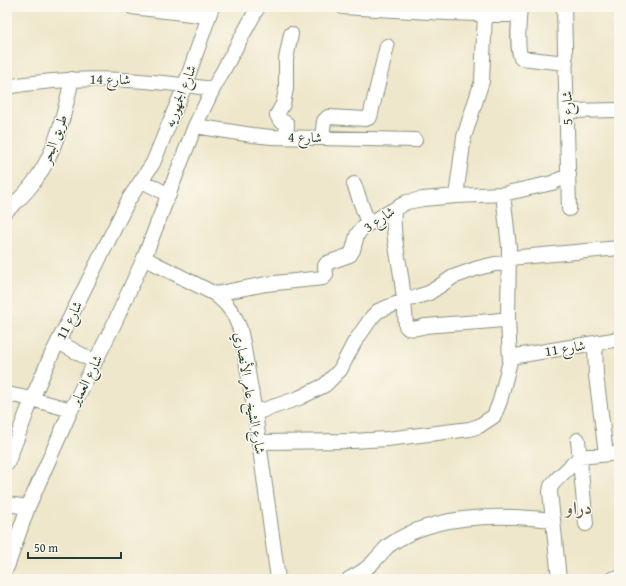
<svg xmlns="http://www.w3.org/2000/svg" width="626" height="586" viewBox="0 0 626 586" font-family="'Gentium Book Plus',Amiri,serif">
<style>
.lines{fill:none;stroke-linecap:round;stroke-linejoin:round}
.street-casing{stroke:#879280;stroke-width:16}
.street{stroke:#fff;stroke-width:14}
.labels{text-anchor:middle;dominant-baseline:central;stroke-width:3;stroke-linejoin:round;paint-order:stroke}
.street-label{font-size:14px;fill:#1f3d34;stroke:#fbf7ec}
.district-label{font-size:18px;font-weight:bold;fill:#686456;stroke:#fbf7ec}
</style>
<rect width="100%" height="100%" fill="#fbf7ec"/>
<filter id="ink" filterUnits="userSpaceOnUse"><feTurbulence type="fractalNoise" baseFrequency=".025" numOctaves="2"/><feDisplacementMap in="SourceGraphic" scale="8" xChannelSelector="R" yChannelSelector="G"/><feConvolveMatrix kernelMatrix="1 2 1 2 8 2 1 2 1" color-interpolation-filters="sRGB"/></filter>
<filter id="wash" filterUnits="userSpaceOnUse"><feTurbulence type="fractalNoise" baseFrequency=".012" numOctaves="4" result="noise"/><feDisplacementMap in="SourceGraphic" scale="16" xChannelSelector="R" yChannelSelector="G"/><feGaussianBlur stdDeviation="0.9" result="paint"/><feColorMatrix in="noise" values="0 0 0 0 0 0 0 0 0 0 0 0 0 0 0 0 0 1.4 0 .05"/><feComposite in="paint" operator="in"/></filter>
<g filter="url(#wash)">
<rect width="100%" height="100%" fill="#efe7cb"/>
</g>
<g filter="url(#ink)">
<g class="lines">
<defs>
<path id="street" d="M 132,7 L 208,16
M 343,7 L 447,13 L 519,15
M 520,7 C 519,19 516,47 521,58 L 566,63
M 564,7 L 569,209
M 7,87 C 76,74 144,79 213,89
M 567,111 L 619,110
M 195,126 L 252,135 L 272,137 L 415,140
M 286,137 L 287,124 L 279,119 L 277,115 L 283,104 L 286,89 L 286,59 L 291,34
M 322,138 L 324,121 L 328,117 L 366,119 L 370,117 L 387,46
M 142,181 L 169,195
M 354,184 L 368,223
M 456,196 L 464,137 L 482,81 L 485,14
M 7,210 C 51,175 60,131 72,79
M 394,210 C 392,235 399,258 402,283 C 404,297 405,312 406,326 L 408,328 C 414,330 420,327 426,326 C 453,323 481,323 508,319
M 144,258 L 215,294 L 226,304 L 234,315 L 240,329 L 243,343 L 255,413 L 278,579
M 510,258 L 619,248
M 215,294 L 266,284 L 323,278 L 326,275 L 325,266 L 327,263 L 350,255 L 353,250 L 357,235 L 363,227 L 407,202 L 423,199 L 456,196 L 503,194 L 552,183 L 569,175
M 58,342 L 95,362
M 595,343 L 596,375 L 606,454
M 510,357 L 619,339
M 7,394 L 32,399 L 71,410
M 255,413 L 299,398 L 325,385 L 340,370 L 354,343 L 372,317 L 378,311 L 403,301 L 429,293 L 453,277 L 478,268 L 495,264 L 509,263
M 578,440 L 586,524
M 260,442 L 353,441 L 387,439 L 470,429 L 479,426 L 494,416 L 500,401 L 510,361 L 508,319 L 509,247 L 503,194
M 7,464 L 32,399 L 49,360 L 129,199 L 153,163 L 185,85 L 212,7
M 7,504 L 28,507
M 553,520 L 550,492 L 551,486 L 556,480 L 580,457 L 619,453
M 7,567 L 28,507 L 71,410 L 115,322 L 144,258 L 195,126 L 213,89 L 258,7
M 349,579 C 359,574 369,568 376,559 C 380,555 384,550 388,546 C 432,513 502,514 553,520 L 559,579
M 612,579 L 619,577"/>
</defs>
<!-- street casing -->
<use href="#street" class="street-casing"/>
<!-- street -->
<use href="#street" class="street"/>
</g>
</g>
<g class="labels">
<!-- street labels -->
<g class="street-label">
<text transform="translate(110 79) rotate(1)">شارع 14</text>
<text transform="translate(180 96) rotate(-69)">شارع الجمهوريه</text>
<text transform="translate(567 108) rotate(-91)">شارع 5</text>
<text transform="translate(305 137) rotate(1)">شارع 4</text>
<text transform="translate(54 139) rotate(-70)">طريق البحر</text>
<text transform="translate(379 219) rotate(-34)">شارع 3</text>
<text transform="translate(69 320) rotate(-63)">شارع 11</text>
<text transform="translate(565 348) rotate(-9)">شارع 11</text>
<text transform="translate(86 380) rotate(-63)">شارع العماير</text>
<text transform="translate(250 393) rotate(80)">شارع الشيخ عامر الأنصاري</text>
</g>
<!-- district labels -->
<g class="district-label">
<text x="579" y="507">دراو</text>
</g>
</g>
<!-- margin -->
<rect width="626" height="586" fill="none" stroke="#fbf7ec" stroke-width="24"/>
<!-- scale -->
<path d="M28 552v6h93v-6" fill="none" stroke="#1f3d34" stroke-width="2"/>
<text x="34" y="552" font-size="12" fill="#1f3d34" stroke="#fbf7ec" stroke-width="3" paint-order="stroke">50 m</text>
</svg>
